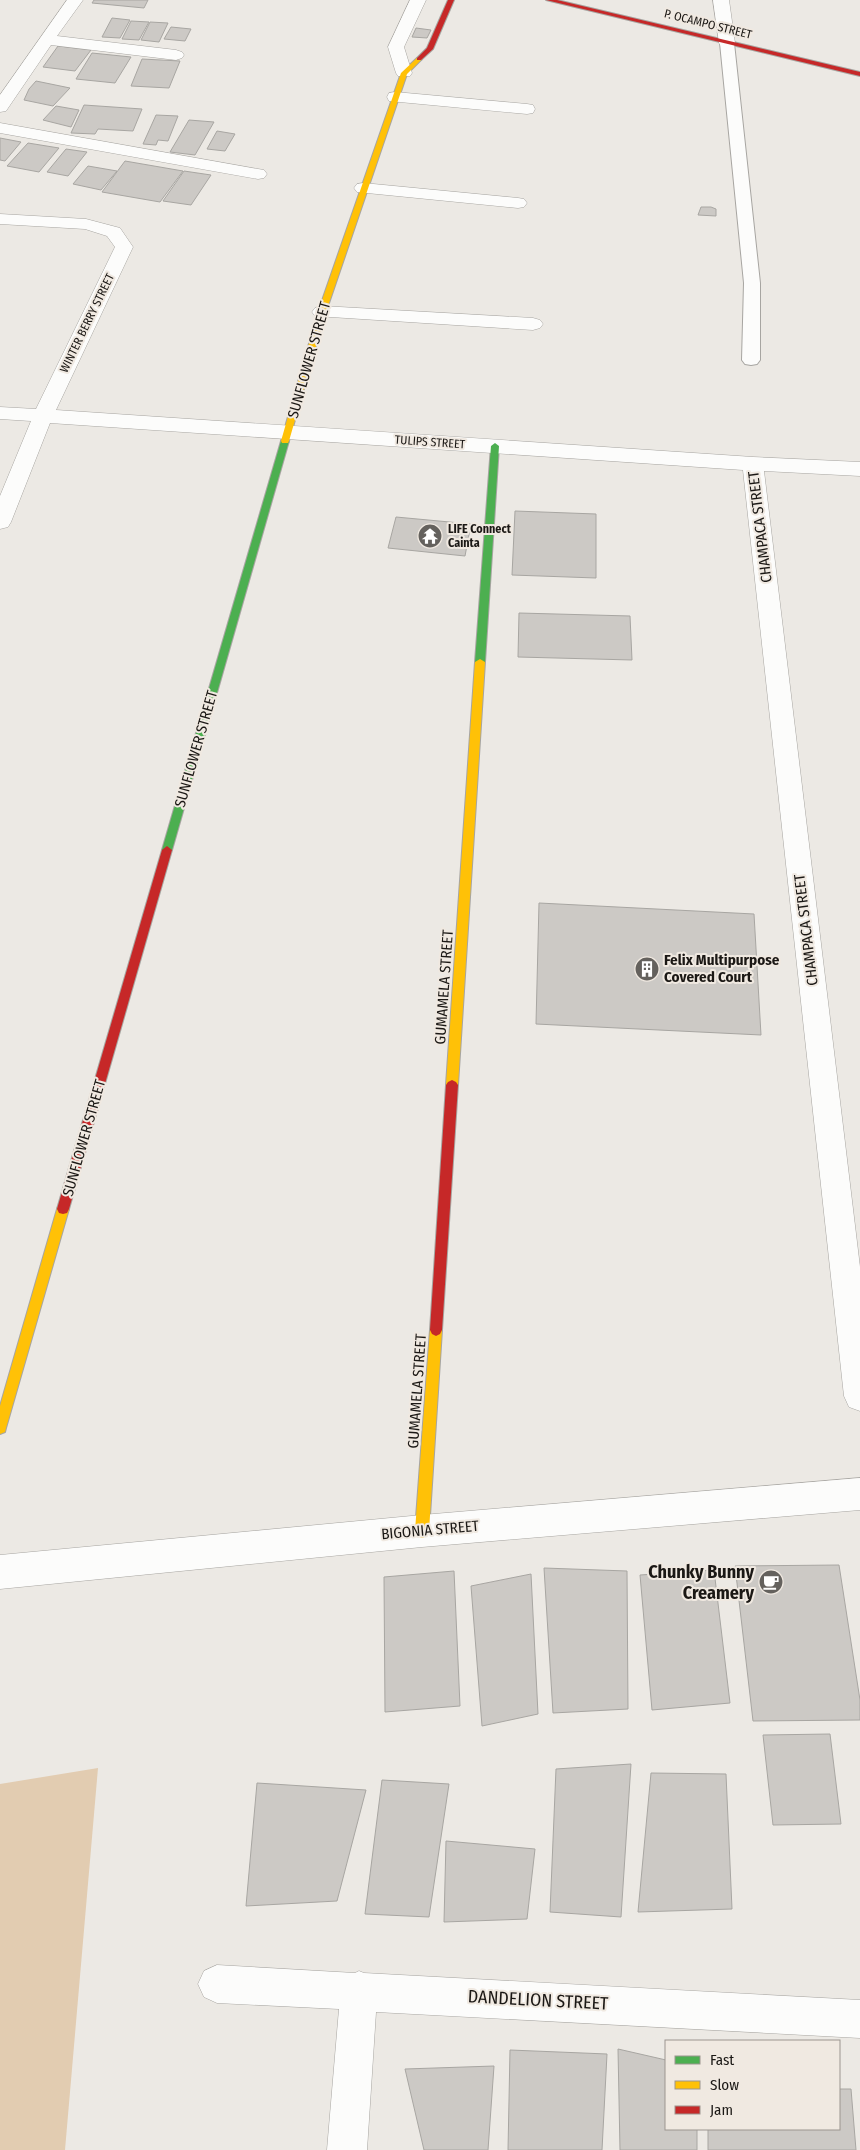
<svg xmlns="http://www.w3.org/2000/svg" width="860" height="2150" viewBox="0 0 860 2150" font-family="'Fira Sans Condensed',sans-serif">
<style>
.green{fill:#e2ccb1}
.building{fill:#ccc9c5;stroke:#a8a6a2}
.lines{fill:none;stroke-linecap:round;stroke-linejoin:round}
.lane-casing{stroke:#a7a5a1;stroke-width:2}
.street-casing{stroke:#a7a5a1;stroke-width:1}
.fast-casing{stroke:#a7a5a1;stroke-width:2}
.slow-casing{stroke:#a7a5a1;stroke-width:2}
.jam-casing{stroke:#a7a5a1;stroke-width:2}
.lane{fill:#fcfcfb;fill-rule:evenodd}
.street{fill:#fcfcfb;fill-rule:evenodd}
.fast{fill:#4caf50;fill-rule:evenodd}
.slow{fill:#ffc107;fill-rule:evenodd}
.jam{fill:#c62828;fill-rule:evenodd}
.labels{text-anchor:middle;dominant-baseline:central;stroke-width:4;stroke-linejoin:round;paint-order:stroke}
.far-street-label{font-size:12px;fill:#1b1815;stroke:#f0e9e1}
.far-poi-label{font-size:12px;font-weight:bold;fill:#1b1815;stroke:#f0e9e1;text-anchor:start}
.street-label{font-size:15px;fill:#1b1815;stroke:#f0e9e1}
.poi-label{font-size:15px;font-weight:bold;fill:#1b1815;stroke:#f0e9e1;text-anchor:start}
.near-poi-label{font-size:18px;font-weight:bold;fill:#1b1815;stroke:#f0e9e1;text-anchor:end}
.near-street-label{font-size:18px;fill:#1b1815;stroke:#f0e9e1}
</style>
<rect width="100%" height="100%" fill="#ece9e4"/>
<!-- green -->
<path class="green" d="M 98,1768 L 65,2150 L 0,2150 L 0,1784 Z"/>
<!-- building -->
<path class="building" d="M 94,0 L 148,0 L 144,8 L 92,3 Z
M 112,18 L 130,20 L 120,38 L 102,37 Z
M 131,21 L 149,22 L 139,40 L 122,39 Z
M 150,22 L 168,23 L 159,42 L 141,40 Z
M 171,27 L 191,29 L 185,41 L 164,39 Z
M 416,28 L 431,30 L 427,38 L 412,37 Z
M 58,46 L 91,50 L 75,71 L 43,67 Z
M 92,53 L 131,57 L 115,83 L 76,79 Z
M 142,59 L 180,61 L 169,88 L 131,86 Z
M 36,81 L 70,88 L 53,106 L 24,100 L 29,89 Z
M 84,105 L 142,109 L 133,131 L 98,129 L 95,134 L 71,133 Z
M 56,106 L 79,110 L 71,127 L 43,120 Z
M 156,115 L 178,116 L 168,141 L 158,140 L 156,145 L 143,144 Z
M 189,120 L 214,122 L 195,155 L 170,152 Z
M 217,131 L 235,134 L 225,151 L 207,149 Z
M 0,138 L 21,142 L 5,161 L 0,160 Z
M 28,143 L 59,148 L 39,172 L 7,166 Z
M 66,149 L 87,152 L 68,176 L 47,172 Z
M 125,161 L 183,171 L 160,202 L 102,192 Z
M 88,166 L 117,171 L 101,190 L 73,184 Z
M 184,171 L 211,175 L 191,205 L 163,201 Z
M 701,207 L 711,207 L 716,209 L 716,216 L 698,215 Z
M 515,511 L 596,514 L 596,578 L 512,575 Z
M 396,517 L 471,524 L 465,556 L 388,548 Z
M 519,613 L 630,616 L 632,660 L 518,657 Z
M 539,903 L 754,914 L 761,1035 L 536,1024 Z
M 839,1565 L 860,1700 L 860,1720 L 753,1721 L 735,1566 Z
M 544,1568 L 627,1571 L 628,1709 L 553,1713 Z
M 714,1570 L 730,1703 L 652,1710 L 640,1575 Z
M 454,1571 L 460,1706 L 385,1712 L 384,1577 Z
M 531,1574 L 538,1714 L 482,1726 L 471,1586 Z
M 830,1734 L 841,1824 L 773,1825 L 763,1735 Z
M 631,1764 L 621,1917 L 550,1912 L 556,1769 Z
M 651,1773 L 726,1774 L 732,1909 L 638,1912 Z
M 382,1780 L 449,1784 L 429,1917 L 365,1914 Z
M 257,1783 L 366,1790 L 337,1901 L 246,1906 Z
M 446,1841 L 535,1849 L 527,1919 L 444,1922 Z
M 618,2049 L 666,2060 L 666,2129 L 697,2129 L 697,2150 L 620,2150 Z
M 510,2050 L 607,2054 L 602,2150 L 508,2150 Z
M 494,2066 L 488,2150 L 424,2150 L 405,2069 Z
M 839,2089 L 851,2089 L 856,2150 L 708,2150 L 708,2129 L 839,2129 Z"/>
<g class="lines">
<defs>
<path id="lane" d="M 727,39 L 732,40 L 734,43 L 760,283 L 760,360 L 757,364 L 751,365 L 745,364 L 742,360 L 744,283 L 720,43 L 722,40 Z"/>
<path id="street" d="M 67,0 L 83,0 L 57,36 L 176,50 L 182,52 L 184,55 L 182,58 L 176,60 L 51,45 L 6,111 L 0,112 L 0,95 Z
M 410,0 L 426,0 L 404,47 L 412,73 L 410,76 L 398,76 L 396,73 L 388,47 Z
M 713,0 L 729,0 L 735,43 L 733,46 L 721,46 L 719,43 Z
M 395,92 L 527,104 L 533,105 L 535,109 L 533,113 L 527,114 L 389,101 L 387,97 L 389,93 Z
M 0,123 L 258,169 L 264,170 L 267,174 L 264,178 L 258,179 L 0,133 Z
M 363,183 L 518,198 L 524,199 L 527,203 L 524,207 L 518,208 L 357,192 L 354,188 L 357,184 Z
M 0,214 L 86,219 L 120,228 L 133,247 L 56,410 L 753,457 L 860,462 L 860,476 L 764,471 L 860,1267 L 860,1411 L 849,1407 L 844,1396 L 743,470 L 50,423 L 11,522 L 8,527 L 0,529 L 0,496 L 31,421 L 0,419 L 0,407 L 36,409 L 115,247 L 107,236 L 85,229 L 0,224 Z
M 322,306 L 533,318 L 540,320 L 543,324 L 540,328 L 533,330 L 315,316 L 312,312 L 315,308 Z
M 860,1478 L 860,1510 L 422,1547 L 0,1589 L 0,1555 L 422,1515 Z
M 217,1965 L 355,1973 L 359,1971 L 364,1973 L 860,2000 L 860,2038 L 376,2012 L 367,2150 L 327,2150 L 339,2009 L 217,2003 L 204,1997 L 198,1984 L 204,1971 Z"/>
<path id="fast" d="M 285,438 L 289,441 L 172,850 L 167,854 L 162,850 L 281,441 Z
M 495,443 L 499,446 L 485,662 L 480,665 L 475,662 L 491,446 Z"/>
<path id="slow" d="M 417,58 L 422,59 L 407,74 L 326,312 L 289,441 L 288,443 L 282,443 L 281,441 L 318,312 L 401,73 Z
M 480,659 L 485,662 L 458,1085 L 456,1088 L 452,1090 L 448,1088 L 446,1085 L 475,662 Z
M 63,1204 L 67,1205 L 69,1209 L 6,1428 L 5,1432 L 0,1434 L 0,1406 L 57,1209 L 59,1205 Z
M 436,1324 L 440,1326 L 442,1330 L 429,1531 L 427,1536 L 422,1538 L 417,1536 L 415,1531 L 430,1330 L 432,1326 Z"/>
<path id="jam" d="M 448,0 L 454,0 L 433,49 L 421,60 L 417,60 L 417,58 L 427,48 Z
M 546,0 L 557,0 L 860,72 L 860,76 Z
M 167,846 L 172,850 L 69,1209 L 67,1213 L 63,1214 L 59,1213 L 57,1209 L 162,850 Z
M 452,1080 L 456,1082 L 458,1085 L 442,1330 L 440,1334 L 436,1336 L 432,1334 L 430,1330 L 446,1085 L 448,1082 Z"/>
</defs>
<!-- lane casing -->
<use href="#lane" class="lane-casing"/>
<!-- street casing -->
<use href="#street" class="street-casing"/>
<!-- fast casing -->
<use href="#fast" class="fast-casing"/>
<!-- slow casing -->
<use href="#slow" class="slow-casing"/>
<!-- jam casing -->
<use href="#jam" class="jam-casing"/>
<!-- lane -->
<use href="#lane" class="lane"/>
<!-- street -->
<use href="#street" class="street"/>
<!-- fast -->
<use href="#fast" class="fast"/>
<!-- slow -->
<use href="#slow" class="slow"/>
<!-- jam -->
<use href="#jam" class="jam"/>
</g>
<!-- icons -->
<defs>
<symbol id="temple-disc" viewBox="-11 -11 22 22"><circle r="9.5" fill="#64615d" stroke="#f0e9e1"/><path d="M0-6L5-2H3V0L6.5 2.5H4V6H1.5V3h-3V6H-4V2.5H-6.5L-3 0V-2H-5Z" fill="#fff"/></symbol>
<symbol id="building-disc" viewBox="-11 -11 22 22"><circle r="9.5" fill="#64615d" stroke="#f0e9e1"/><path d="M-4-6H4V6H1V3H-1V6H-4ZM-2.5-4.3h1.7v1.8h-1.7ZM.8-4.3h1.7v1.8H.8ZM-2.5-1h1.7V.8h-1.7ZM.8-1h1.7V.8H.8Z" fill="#fff"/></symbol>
<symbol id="cafe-disc" viewBox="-11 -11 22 22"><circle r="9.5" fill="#64615d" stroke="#f0e9e1"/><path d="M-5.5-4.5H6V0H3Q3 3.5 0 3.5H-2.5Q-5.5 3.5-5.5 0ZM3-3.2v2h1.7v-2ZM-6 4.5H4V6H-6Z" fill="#fff"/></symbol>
</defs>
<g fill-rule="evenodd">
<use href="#temple-disc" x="416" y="522" width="28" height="28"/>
<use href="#building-disc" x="633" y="955" width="28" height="28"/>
<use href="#cafe-disc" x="757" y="1568" width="28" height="28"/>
</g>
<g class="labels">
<!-- far-street labels -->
<g class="far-street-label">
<text transform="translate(708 24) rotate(14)">P. OCAMPO STREET</text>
<text transform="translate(87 323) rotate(-64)">WINTER BERRY STREET</text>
<text transform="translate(430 442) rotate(4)">TULIPS STREET</text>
</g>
<!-- far-poi labels -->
<g class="far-poi-label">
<text x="448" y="529">LIFE Connect<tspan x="448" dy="14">Cainta</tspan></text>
</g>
<!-- street labels -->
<g class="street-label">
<text transform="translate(309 360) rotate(-74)">SUNFLOWER STREET</text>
<text transform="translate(760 527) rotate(-97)">CHAMPACA STREET</text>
<text transform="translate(196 749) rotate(-74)">SUNFLOWER STREET</text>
<text transform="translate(806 930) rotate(-97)">CHAMPACA STREET</text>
<text transform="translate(444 987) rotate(-86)">GUMAMELA STREET</text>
<text transform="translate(84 1138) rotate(-74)">SUNFLOWER STREET</text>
<text transform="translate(417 1391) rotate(-86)">GUMAMELA STREET</text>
<text transform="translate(430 1530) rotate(-5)">BIGONIA STREET</text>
</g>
<!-- poi labels -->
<g class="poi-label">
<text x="664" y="960">Felix Multipurpose<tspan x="664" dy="17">Covered Court</tspan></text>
</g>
<!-- near-poi labels -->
<g class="near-poi-label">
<text x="754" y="1572">Chunky Bunny<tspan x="754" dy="21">Creamery</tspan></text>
</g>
<!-- near-street labels -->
<g class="near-street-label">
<text transform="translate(538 2000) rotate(3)">DANDELION STREET</text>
</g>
</g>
<!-- legend -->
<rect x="665" y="2040" width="175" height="90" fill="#f0e9e1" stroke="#9b958f"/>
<rect x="675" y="2056" width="25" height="8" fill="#4caf50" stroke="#9b958f"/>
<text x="710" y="2065" font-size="15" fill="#1b1815">Fast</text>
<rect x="675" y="2081" width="25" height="8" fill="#ffc107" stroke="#9b958f"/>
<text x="710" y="2090" font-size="15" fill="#1b1815">Slow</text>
<rect x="675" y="2106" width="25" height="8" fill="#c62828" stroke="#9b958f"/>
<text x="710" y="2115" font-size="15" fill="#1b1815">Jam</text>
</svg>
